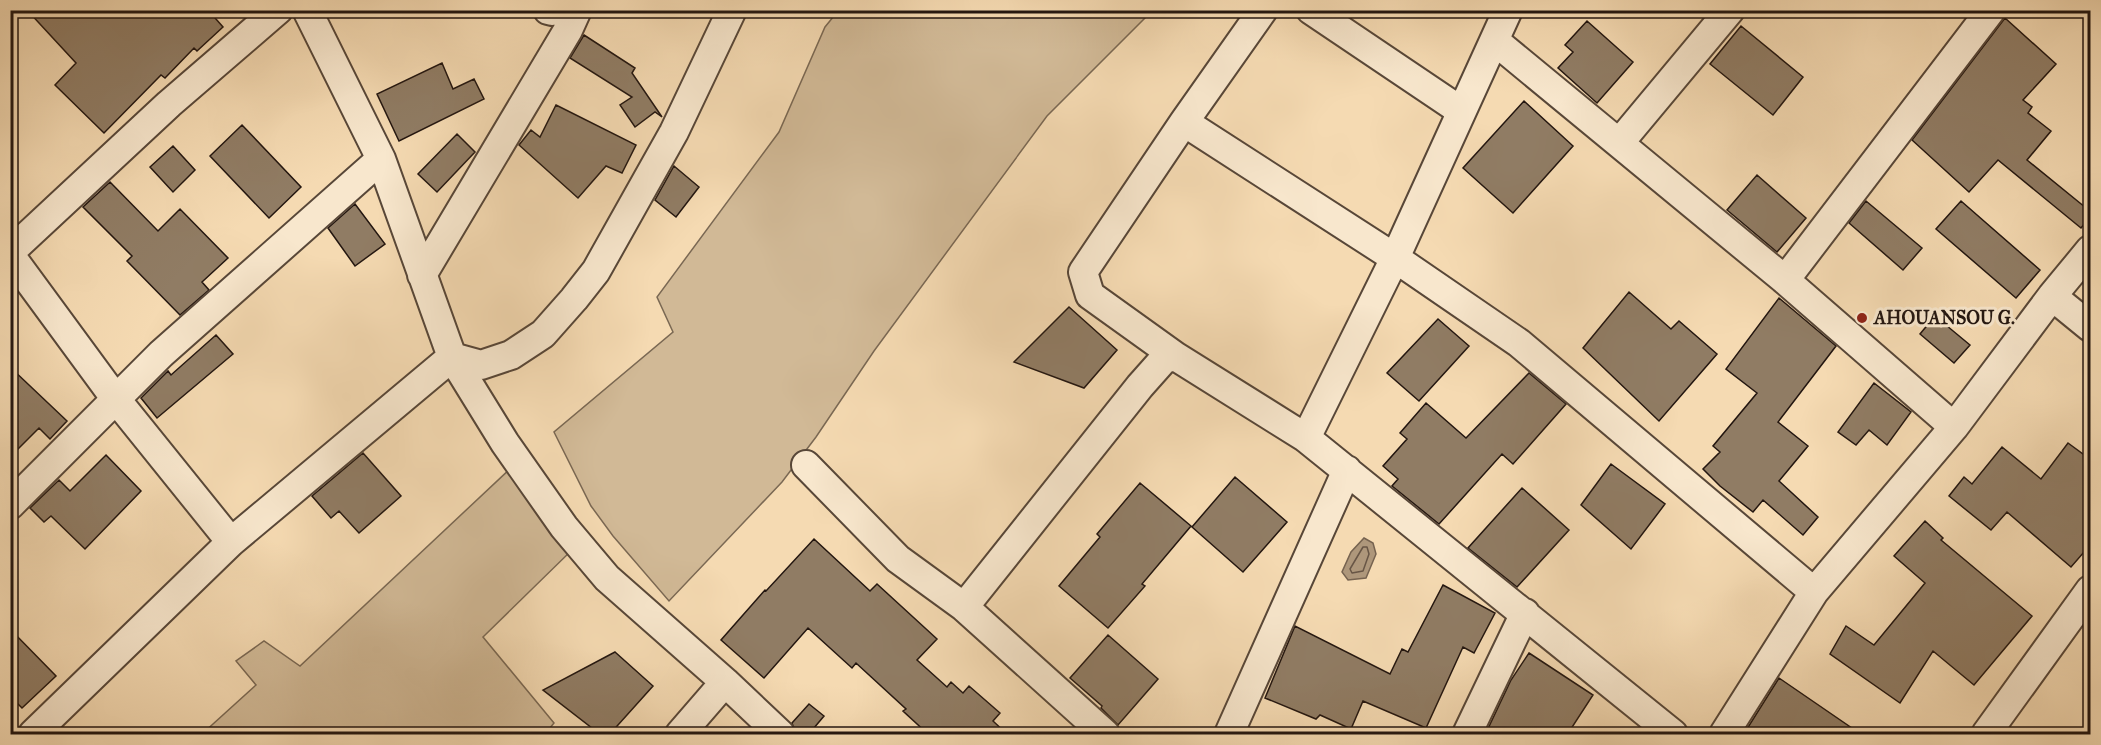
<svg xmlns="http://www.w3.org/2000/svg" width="2101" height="745" viewBox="0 0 2101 745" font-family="'IM FELL Great Primer',serif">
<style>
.green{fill:#d1b996;stroke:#7a6853;stroke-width:1.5}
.water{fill:#ae977b;stroke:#766350;stroke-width:1.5}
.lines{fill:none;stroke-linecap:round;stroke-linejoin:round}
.shore{stroke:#685646;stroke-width:1.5}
.building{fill:#907c64;stroke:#231610;stroke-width:1.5}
.minor-casing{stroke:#584738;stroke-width:32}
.minor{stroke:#f8e7cd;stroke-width:28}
.poi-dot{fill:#8f2418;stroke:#f8e7cd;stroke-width:2}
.labels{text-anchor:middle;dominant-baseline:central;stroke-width:6;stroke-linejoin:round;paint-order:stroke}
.poi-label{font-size:18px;font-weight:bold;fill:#231610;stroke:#f8e7cd;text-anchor:start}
</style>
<rect width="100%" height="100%" fill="#f5dab2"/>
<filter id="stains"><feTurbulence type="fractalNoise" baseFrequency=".00333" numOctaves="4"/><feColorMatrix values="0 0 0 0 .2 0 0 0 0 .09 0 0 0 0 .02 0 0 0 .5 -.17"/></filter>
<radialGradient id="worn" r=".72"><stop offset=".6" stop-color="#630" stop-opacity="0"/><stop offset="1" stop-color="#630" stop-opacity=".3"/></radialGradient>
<!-- green -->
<path class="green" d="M 838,11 L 1152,11 L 1047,116 L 874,351 L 816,437 L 782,482 L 669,601 L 613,536 L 591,506 L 554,432 L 673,332 L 657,297 L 779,132 L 825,27 Z
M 512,467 L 573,549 L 483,637 L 554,723 L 545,734 L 202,734 L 256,685 L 236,661 L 264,641 L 300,666 Z"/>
<!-- water -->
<path class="water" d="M 1364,538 L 1373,543 L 1376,554 L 1366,578 L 1348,580 L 1342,572 L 1351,552 Z"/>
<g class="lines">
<!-- shore -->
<path class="shore" d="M 1363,547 L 1367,547 L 1369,554 L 1363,571 L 1352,573 L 1350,569 Z"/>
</g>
<!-- building -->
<path class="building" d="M 27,10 L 208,10 L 223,27 L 197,51 L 194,48 L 165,78 L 161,75 L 104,133 L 55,85 L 76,63 Z
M 2005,18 L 2056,64 L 2023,100 L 2032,107 L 2028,113 L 2051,131 L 2027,160 L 2091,212 L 2091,216 L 2081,228 L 1998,160 L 1969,192 L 1912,140 Z
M 1587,21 L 1633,62 L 1597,103 L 1558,68 L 1573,52 L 1565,45 Z
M 1741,26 L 1803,77 L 1773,115 L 1710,64 Z
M 584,35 L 635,68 L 632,73 L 662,117 L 655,112 L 635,127 L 620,105 L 632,97 L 570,58 Z
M 442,63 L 453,89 L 474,79 L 484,99 L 399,141 L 377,94 Z
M 1524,101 L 1573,146 L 1513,213 L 1463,168 Z
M 556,105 L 636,145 L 622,173 L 606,166 L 578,198 L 519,145 L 531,130 L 540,137 Z
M 242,125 L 301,187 L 269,218 L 210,156 Z
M 457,134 L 475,152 L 437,192 L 418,174 Z
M 173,146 L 195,170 L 173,192 L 150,167 Z
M 674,166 L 699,187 L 676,217 L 655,200 Z
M 1757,175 L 1806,218 L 1777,252 L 1727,210 Z
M 110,182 L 158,231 L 180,209 L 228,258 L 202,282 L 209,290 L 180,315 L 127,261 L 132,256 L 83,207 Z
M 1866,201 L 1922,248 L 1903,270 L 1849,223 Z
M 1961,201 L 2040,270 L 2016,298 L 1936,229 Z
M 355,204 L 385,244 L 355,266 L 328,228 Z
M 1629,292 L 1671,329 L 1679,321 L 1717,354 L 1659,421 L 1583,348 Z
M 1779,298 L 1836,346 L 1778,422 L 1808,446 L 1779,481 L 1818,517 L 1803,535 L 1763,500 L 1753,512 L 1720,486 L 1703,469 L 1720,452 L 1713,446 L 1757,393 L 1726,369 Z
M 1069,307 L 1117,350 L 1084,388 L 1014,362 Z
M 1935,316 L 1970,345 L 1954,363 L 1920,334 Z
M 1438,319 L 1469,346 L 1419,401 L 1387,373 Z
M 216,335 L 233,354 L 157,418 L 141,398 L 168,371 L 171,375 Z
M 10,367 L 67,421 L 50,439 L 39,428 L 10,457 Z
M 1529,373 L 1566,404 L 1513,464 L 1502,454 L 1439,524 L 1392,486 L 1398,479 L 1383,466 L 1407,439 L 1400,433 L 1426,403 L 1466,438 Z
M 1874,383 L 1911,412 L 1887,445 L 1869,430 L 1856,445 L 1838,432 Z
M 2068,443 L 2091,460 L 2091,544 L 2071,567 L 2007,512 L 1991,530 L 1949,496 L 1964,477 L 1972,484 L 2002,447 L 2041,479 Z
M 363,453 L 401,496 L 359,533 L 339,511 L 331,518 L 312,496 Z
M 106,455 L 141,491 L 85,549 L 51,516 L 44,522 L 30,508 L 59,480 L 70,491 Z
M 1611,464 L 1665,504 L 1631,549 L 1581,505 Z
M 1235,477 L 1287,522 L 1243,572 L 1192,527 Z
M 1140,483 L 1191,526 L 1142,584 L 1145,586 L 1108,628 L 1059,586 L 1100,537 L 1097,534 Z
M 1522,488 L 1569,530 L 1517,587 L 1468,548 Z
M 1925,521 L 1943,538 L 1941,540 L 2032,616 L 1974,685 L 1933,651 L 1900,703 L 1830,654 L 1846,626 L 1874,645 L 1925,583 L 1894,556 Z
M 814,539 L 870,591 L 877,584 L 937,639 L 917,660 L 947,687 L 951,682 L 963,693 L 969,686 L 1000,713 L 993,721 L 1008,735 L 929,735 L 903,711 L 906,709 L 856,663 L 852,668 L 808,628 L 764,678 L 721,640 L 765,590 L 766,591 Z
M 1443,585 L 1495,613 L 1474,653 L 1463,647 L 1426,728 L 1363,701 L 1351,729 L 1320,715 L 1316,719 L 1265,698 L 1295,626 L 1390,674 L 1402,649 L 1408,652 Z
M 10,629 L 56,676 L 22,708 L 10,696 Z
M 1108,635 L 1158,679 L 1118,725 L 1101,708 L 1102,706 L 1070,678 Z
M 615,652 L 653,686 L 609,735 L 601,735 L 543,690 Z
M 1529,653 L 1593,695 L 1567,735 L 1485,735 L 1511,680 Z
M 1779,678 L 1862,735 L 1749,735 L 1745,732 Z
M 809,704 L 824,716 L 808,735 L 796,735 L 792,723 Z"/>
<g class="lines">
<defs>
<path id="minor" d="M 307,10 L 381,159 L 452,357 L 505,443 L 564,527 L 607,578 L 725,682 L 780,734
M 548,10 L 552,11
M 1311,10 L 1461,111
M 1495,41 L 1785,280 L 1954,427
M 1184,122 L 1395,258 L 1519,343 L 1814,592
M 1620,142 L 1730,10
M 10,252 L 169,104 L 278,10
M 10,255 L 115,398 L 231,542
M 422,275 L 568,30 L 577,10
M 1785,280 L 1991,10
M 2052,296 L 2090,327
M 1175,356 L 1090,295 L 1083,272 L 1184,122 L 1263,10
M 1306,438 L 1395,258 L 1508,10
M 806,465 L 898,559 L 964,607 L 1105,734
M 10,505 L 161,354 L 381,159
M 964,607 L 1140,386 L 1164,359 L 1175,356 L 1306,438 L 1673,734
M 33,734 L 231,542 L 452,357 L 481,365 L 511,355 L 543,334 L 574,299 L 596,271 L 674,132 L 732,10
M 680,734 L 725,682
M 1229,734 L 1347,470
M 1467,734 L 1525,613
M 1724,734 L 1814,592 L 1954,427 L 2052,296 L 2090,250
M 1986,734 L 2090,590"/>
</defs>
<!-- minor casing -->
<use href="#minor" class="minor-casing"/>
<!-- minor -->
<use href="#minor" class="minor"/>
</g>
<!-- markers -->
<circle class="poi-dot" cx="1862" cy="318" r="6"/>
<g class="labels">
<!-- poi labels -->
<g class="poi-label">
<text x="1874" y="318">AHOUANSOU G.</text>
</g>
</g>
<!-- margin -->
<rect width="2101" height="745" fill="none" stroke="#f5dab2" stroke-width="36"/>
<rect x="12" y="12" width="2077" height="721" fill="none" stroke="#231610" stroke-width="3"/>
<rect x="18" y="18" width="2065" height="709" fill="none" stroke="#231610" stroke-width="1.5"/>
<rect width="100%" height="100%" filter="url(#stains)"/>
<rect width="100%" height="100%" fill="url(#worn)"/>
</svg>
